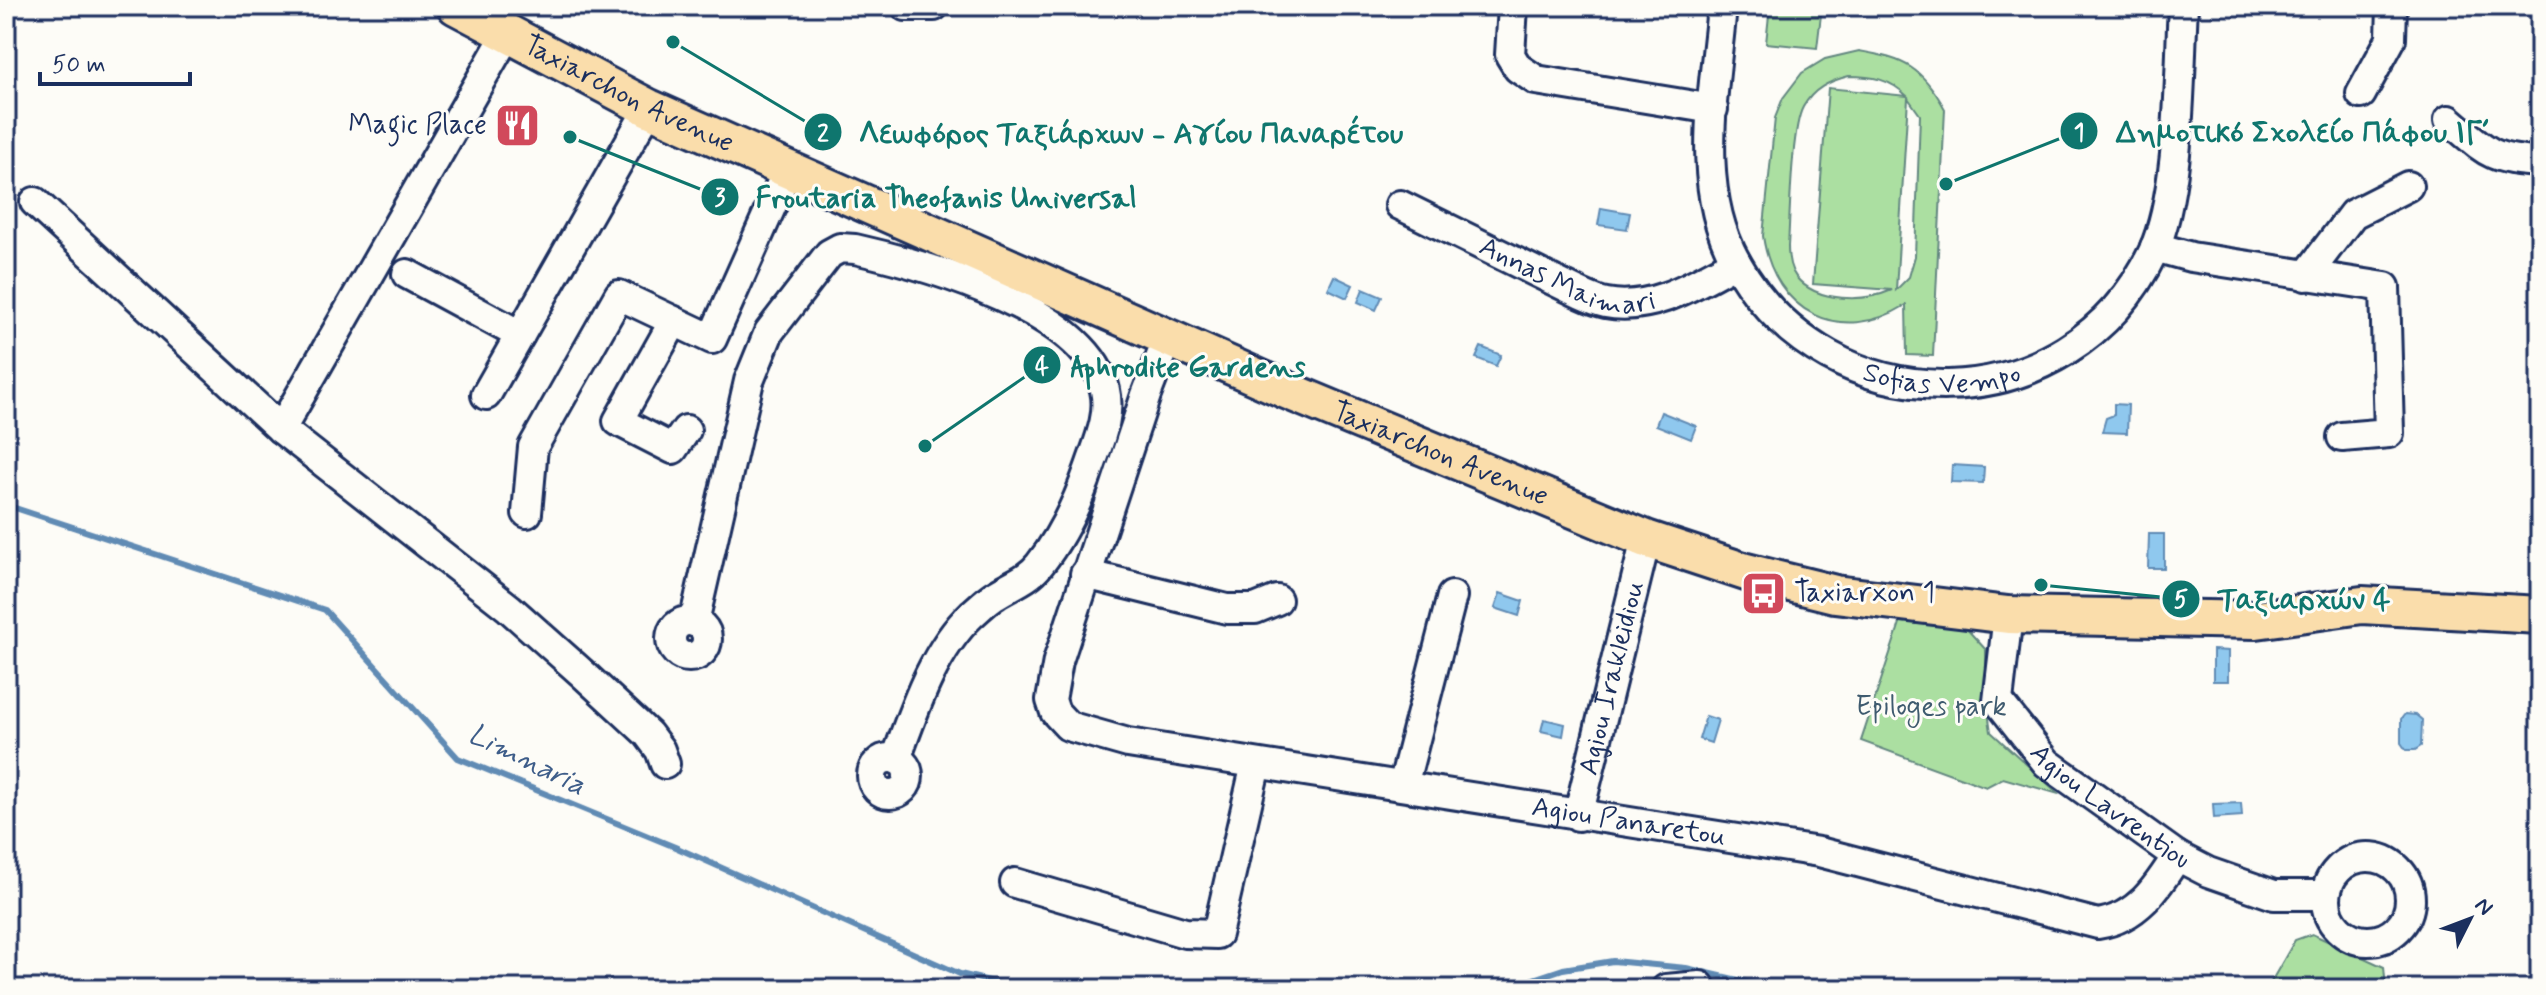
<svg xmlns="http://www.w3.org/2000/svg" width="2546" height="995" viewBox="0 0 2546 995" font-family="Mynerve,sans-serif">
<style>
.green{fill:#abdfa1;stroke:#638780;stroke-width:2;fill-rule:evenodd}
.water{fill:#8fc8ee;stroke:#618bb4;stroke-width:2}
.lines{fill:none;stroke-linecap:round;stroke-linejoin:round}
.stream{stroke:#618bb4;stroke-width:6}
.minor-casing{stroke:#1b2f5e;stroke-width:34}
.major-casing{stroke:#1b2f5e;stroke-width:42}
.minor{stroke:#fdfcf7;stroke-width:28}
.major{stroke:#faddab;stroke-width:36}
.labels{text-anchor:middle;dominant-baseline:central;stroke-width:6;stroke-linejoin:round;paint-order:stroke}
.street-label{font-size:28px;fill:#1b2f5e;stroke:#fdfcf7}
.poi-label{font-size:28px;fill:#1b2f5e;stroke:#fdfcf7;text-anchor:end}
.park-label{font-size:28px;fill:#3f5b6f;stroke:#fdfcf7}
.water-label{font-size:30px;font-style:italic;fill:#3e5d89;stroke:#fdfcf7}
.leader{fill:none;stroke:#0f766e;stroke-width:3}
.callout-dot{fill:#0f766e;stroke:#fdfcf7;stroke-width:3}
.mark-label{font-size:24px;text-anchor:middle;font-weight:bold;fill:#fff}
.callout-label{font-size:30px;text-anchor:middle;font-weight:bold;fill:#0f766e;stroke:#fdfcf7;stroke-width:6;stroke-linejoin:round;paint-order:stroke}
</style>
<rect width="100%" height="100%" fill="#fdfcf7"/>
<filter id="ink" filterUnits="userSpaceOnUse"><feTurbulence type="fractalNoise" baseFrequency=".0125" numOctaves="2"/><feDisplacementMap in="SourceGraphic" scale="16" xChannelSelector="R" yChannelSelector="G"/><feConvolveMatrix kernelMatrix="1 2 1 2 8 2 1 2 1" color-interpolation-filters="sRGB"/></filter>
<g filter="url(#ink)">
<!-- green -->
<path class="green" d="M 1770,6 L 1822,6 L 1817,48 L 1766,43 Z
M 1859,51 C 1905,59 1922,67 1945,109 L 1933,356 L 1907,355 L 1906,305 C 1840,346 1774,312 1763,236 L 1775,118 L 1783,98 L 1802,73 L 1825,59 ZM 1849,76 C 1872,76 1890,79 1907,96 L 1828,88 L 1813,284 L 1892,290 C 1865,302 1817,303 1796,277 C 1789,268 1788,257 1788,246 C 1790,217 1791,129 1803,107 C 1813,89 1829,81 1849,76 ZM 1908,98 L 1920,115 L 1915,256 L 1909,277 L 1896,290 Z
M 1902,617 L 1965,627 L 1986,650 L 1986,698 L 1991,732 L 2059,794 L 2003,778 L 1986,787 L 1861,741 Z
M 2312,934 L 2384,967 L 2386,989 L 2267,989 L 2295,940 Z"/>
<!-- water -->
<path class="water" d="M 1601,208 L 1630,213 L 1627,229 L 1598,225 Z
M 1334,276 L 1353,285 L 1347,298 L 1328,289 Z
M 1363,289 L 1382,297 L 1376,310 L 1358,302 Z
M 1481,347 L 1501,355 L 1496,366 L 1476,358 Z
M 2114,404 L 2128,405 L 2127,433 L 2102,432 L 2106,418 L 2114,415 Z
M 1661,412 L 1696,426 L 1691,439 L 1656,425 Z
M 1952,465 L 1984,467 L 1983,483 L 1951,482 Z
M 2149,534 L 2164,534 L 2164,568 L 2148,568 Z
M 1500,593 L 1523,601 L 1519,616 L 1495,608 Z
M 2213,650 L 2228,651 L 2228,681 L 2213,681 Z
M 2405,714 L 2416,715 L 2422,720 L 2421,746 L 2415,750 L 2406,750 L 2401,743 L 2401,719 Z
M 1706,716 L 1718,720 L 1711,743 L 1699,739 Z
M 1544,719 L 1565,724 L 1563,736 L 1541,731 Z
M 2241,803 L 2242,816 L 2214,818 L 2213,804 Z"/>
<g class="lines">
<!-- stream -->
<path class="stream" d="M 6,505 L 325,610 L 458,758 L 675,847 L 960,974 L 1023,989
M 1504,989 L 1563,969 L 1613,961 L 1686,968 L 1777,989"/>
<defs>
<g id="minor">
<path d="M 906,6 L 934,6"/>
<path d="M 1513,6 L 1510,55 L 1518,68 L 1536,80 L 1713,109"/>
<path id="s1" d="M 1722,6 C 1715,89 1693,185 1736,262 C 1829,429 2070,426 2153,252 C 2181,191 2179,75 2183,6"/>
<path d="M 2361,94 L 2391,39 L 2392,6"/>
<path d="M 2449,120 C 2486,151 2490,160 2540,162"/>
<path d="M 35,202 L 281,429 L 509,608 L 582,673 L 648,734 L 660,750 L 665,764"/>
<path id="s2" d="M 1400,205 L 1577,292 C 1586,296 1596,301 1606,303 C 1653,312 1697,283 1736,262"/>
<path d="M 2155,247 L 2191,257 L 2385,287 L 2389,433 L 2342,437"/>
<path d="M 407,274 L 520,335"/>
<path d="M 2306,276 L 2353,214 L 2408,186"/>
<path d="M 674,321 L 618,421 L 673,449 L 686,430"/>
<path id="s3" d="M 1168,338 L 1146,395 L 1058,661 L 1051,700 L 1055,712 L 1068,726 L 1128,743 L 1819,852 L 2098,924 C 2137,918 2157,888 2177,856"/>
<path d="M 486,395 L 649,108"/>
<path d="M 281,429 L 507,34"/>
<path d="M 527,513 L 533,447 L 619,295 L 712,339 L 788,169"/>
<path d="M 1085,574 L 1227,609 L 1255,609 L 1277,600"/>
<path id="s4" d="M 2008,615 L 1998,701 L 2047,763 L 2177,856 L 2208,872 L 2274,895 L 2326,895"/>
<circle cx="689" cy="639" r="18"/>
<path d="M 694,622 L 749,381 L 769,332 L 829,254 L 840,248 L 855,249 C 926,265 1087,310 1105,390 C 1111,416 1098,443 1090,467 C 1078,502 1063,535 1040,564 C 1029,579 1010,585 995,595 C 987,600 979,608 972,614 C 933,651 914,710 896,759"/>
<circle cx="890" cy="776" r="18"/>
<path d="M 1403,786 L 1452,596"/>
<path id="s5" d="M 1578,816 L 1646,539"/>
<circle cx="2368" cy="899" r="42"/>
<path d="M 1015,883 L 1185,933 L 1217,934 L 1256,764"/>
<path d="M 1666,989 L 1700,986"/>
</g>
<g id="major">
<path id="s6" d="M 456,6 L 649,108 L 1284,389 L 1646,539 L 1746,572 L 1835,594 L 2008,615 L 2256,620 L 2362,605 L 2540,615"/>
</g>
</defs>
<!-- minor casing -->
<use href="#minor" class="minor-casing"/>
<!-- major casing -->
<use href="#major" class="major-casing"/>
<!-- minor -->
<use href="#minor" class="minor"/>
<!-- major -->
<use href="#major" class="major"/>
</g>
</g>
<!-- icons -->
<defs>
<symbol id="restaurant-square" viewBox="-11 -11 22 22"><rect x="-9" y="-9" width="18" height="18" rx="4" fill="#d1495b" stroke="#fdfcf7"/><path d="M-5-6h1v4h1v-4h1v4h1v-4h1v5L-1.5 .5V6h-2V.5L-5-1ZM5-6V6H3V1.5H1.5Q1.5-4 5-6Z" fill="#fff"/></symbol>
<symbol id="bus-square" viewBox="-11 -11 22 22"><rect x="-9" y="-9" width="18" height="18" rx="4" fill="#d1495b" stroke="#fdfcf7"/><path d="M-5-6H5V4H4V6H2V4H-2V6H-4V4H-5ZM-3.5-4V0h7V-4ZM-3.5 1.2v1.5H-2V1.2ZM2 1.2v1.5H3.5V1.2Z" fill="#fff"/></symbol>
</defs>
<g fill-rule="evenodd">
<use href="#restaurant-square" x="492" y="100" width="51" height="51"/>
<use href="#bus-square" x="1738" y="568" width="51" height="51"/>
</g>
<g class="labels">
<!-- street labels -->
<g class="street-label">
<text stroke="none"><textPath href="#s6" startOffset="194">Taxiarchon Avenue</textPath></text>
<text stroke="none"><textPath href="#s2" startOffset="184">Annas Maimari</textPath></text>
<text stroke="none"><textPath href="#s1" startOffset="512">Sofias Vempo</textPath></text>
<text stroke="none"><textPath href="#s6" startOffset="1082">Taxiarchon Avenue</textPath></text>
<text stroke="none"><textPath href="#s5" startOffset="142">Agiou Irakleidiou</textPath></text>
<text stroke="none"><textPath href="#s4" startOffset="242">Agiou Lavrentiou</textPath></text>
<text stroke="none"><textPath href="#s3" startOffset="982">Agiou Panaretou</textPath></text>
</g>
<!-- poi labels -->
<g class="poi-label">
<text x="487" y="125">Magic Place</text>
<text x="1794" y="593" text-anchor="start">Taxiarxon 1</text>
</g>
<!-- park labels -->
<g class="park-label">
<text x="1931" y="707">Epiloges park</text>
</g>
<!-- water labels -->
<g class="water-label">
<text transform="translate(527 760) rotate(26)">Limnaria</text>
</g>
</g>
<!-- callouts -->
<path class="leader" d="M1946 184L2079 131M673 42L823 132M570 137L720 197M925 446L1042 365M2041 585L2181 599"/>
<g class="callout-dot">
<circle cx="1946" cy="184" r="8"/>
<circle cx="673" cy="42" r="8"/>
<circle cx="570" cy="137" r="8"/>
<circle cx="925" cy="446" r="8"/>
<circle cx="2041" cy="585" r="8"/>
<circle cx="2079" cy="131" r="20"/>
<circle cx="823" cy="132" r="20"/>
<circle cx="720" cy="197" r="20"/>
<circle cx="1042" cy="365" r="20"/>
<circle cx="2181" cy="599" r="20"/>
</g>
<g class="mark-label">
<text x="2079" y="140">1</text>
<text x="823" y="141">2</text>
<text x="720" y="205">3</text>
<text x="1042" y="374">4</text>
<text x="2181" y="607">5</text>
</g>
<g class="callout-label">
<text x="2308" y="142">Δημοτικό Σχολείο Πάφου ΙΓ΄</text>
<text x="1131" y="143">Λεωφόρος Ταξιάρχων - Αγίου Παναρέτου</text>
<text x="946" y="207">Froutaria Theofanis Universal</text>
<text x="1188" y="376">Aphrodite Gardens</text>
<text x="2304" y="609">Ταξιαρχών 4</text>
</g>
<!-- margin -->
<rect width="2546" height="995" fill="none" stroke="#fdfcf7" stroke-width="32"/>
<rect x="16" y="16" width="2514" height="963" fill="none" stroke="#1b2f5e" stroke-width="3" filter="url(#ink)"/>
<!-- north arrow -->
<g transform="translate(2470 919) rotate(48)" stroke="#fdfcf7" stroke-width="6" paint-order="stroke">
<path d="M0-6L14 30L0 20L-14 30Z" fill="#1b2f5e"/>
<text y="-12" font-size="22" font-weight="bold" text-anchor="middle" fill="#1b2f5e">N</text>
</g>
<!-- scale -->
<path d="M40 72v12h150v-12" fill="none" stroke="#1b2f5e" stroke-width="4"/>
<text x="52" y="72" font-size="24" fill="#1b2f5e" stroke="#fdfcf7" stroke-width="6" paint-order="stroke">50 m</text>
</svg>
